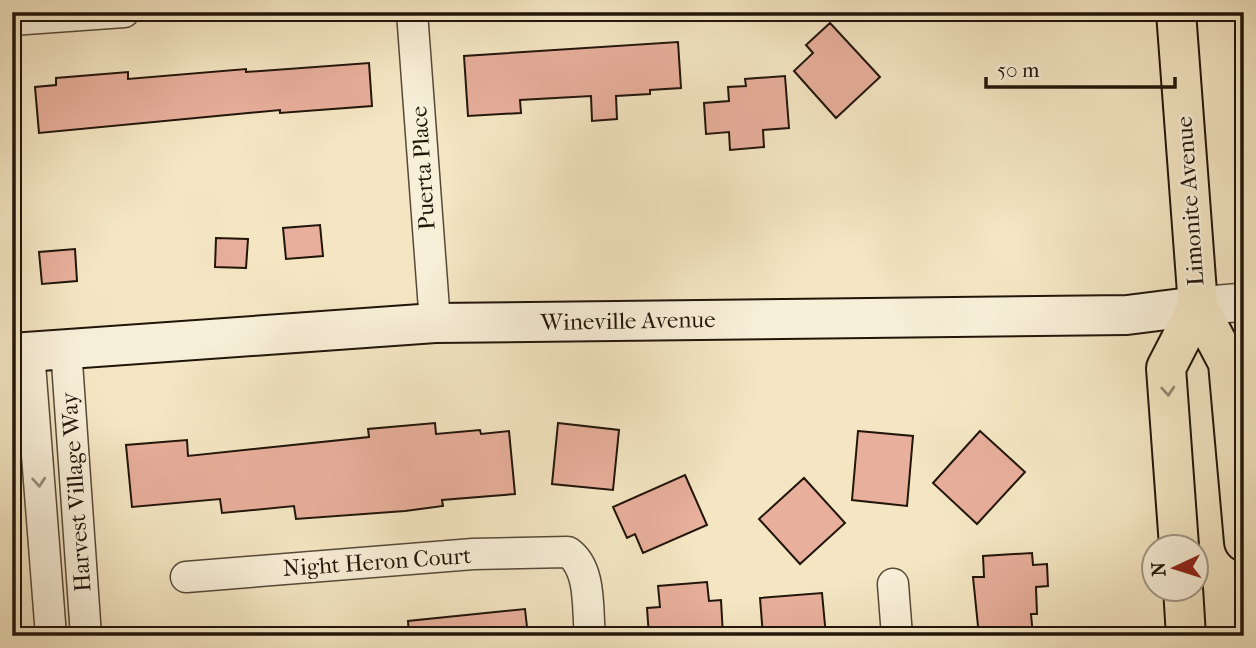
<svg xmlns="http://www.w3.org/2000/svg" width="1256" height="648" viewBox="0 0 1256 648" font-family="'IM FELL French Canon',serif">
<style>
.building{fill:#e8af9c;stroke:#21150a;stroke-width:2}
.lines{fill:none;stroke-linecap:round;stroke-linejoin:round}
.minor-casing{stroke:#564938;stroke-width:33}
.tertiary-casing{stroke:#564938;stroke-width:40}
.secondary-casing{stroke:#21150a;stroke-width:42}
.primary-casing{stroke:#21150a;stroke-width:42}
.minor{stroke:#f8efd8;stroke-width:30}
.tertiary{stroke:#f8efd8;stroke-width:37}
.secondary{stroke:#f8efd8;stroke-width:38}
.primary{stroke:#f4e6c3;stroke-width:38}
.oneway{stroke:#958870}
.oneway2{stroke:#978d7b}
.labels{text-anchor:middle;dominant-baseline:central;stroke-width:5;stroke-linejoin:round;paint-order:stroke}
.street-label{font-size:23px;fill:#21150a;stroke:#f8efd8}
</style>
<rect width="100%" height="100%" fill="#f4e6c3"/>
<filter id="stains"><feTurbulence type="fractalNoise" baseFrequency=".00286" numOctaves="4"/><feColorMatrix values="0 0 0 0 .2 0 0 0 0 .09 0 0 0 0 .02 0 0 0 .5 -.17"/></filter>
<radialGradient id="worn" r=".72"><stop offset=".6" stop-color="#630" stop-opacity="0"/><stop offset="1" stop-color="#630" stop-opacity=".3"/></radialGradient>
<!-- building -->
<path class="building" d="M 830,23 L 880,77 L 836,118 L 794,71 L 813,53 L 806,45 Z
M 678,42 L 681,88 L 650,90 L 650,94 L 616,96 L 617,119 L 592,121 L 591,96 L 520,100 L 521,113 L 468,116 L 464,56 Z
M 369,63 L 372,106 L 280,113 L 280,110 L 39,133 L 35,87 L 56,85 L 56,78 L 128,72 L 128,79 L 246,69 L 246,72 Z
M 785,76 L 789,128 L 763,130 L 764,147 L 730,150 L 729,132 L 706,134 L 704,103 L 729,101 L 728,87 L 746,86 L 745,79 Z
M 320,225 L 323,256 L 286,259 L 283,228 Z
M 216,238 L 248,239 L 246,268 L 215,267 Z
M 75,249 L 77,281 L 42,284 L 39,252 Z
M 435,423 L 436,434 L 480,430 L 481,434 L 509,431 L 515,494 L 442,500 L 443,506 L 405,511 L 296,519 L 294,506 L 222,513 L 220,499 L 132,507 L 126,445 L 187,440 L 188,456 L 369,437 L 368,429 Z
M 558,423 L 619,430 L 613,490 L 552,484 Z
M 858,431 L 913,436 L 907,506 L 852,500 Z
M 980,431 L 1025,472 L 977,524 L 933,483 Z
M 685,475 L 707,525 L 643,553 L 635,534 L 627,538 L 613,507 Z
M 804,478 L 845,523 L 800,564 L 759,519 Z
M 1032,553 L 1033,565 L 1047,564 L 1048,586 L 1036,587 L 1037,614 L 1031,614 L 1033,636 L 979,636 L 973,577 L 984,577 L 983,556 Z
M 707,582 L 709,601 L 721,600 L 723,636 L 649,636 L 647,608 L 660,607 L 658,586 Z
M 822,593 L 826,636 L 763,636 L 760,598 Z
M 525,609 L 528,636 L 409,636 L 408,621 Z"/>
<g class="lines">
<defs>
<path id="minor" d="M 412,12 L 435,323
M 12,20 L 124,12
M 66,348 L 86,636
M 29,351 L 51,636
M 186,577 L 473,554 L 568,552 C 592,569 587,609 590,636
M 893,584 L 897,636"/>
<path id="tertiary" d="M 1198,306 L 1244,302"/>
<path id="secondary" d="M 12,353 L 435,323 L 1127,315 L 1198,306"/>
<path id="primary" d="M 1176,12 L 1198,306 L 1228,363 L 1244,542
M 1179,546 L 1166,368 L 1198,306
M 1183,588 L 1186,636"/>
</defs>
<!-- minor casing -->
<use href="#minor" class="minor-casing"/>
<!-- tertiary casing -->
<use href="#tertiary" class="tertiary-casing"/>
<!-- secondary casing -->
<use href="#secondary" class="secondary-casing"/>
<!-- primary casing -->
<use href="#primary" class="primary-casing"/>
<!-- minor -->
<use href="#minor" class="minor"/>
<!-- tertiary -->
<use href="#tertiary" class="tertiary"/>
<!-- secondary -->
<use href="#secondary" class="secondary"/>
<!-- primary -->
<use href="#primary" class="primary"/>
</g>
<!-- one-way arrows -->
<defs><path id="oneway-chevron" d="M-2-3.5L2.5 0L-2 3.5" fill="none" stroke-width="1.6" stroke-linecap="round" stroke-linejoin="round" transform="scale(1.75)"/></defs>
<use class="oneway" href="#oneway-chevron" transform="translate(1168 391) rotate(86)"/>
<use class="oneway2" href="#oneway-chevron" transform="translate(39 482) rotate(86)"/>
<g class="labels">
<!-- street labels -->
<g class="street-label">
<text transform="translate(423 168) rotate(-94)">Puerta Place</text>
<text transform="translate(1190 201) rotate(-94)">Limonite Avenue</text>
<text transform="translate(628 321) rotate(-1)">Wineville Avenue</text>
<text transform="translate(76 492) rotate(-94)">Harvest Village Way</text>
<text transform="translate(377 562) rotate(-4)">Night Heron Court</text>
</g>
</g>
<!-- margin -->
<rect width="1256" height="648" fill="none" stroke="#f4e6c3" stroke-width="42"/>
<rect x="14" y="14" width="1228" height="620" fill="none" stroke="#21150a" stroke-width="3.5"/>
<rect x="21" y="21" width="1214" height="606" fill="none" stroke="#21150a" stroke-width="2"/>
<!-- north arrow -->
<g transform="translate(1175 568) rotate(266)"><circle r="33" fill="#f8efd8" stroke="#a29886" stroke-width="2"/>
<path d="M0-5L12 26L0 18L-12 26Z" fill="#8f2418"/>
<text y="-10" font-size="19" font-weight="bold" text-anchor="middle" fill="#21150a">N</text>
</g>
<!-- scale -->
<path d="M986 77v10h189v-10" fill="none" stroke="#21150a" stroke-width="3.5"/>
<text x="997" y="77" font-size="21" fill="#21150a" stroke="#f8efd8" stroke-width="5" paint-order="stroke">50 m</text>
<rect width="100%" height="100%" filter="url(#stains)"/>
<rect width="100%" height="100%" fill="url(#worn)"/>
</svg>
